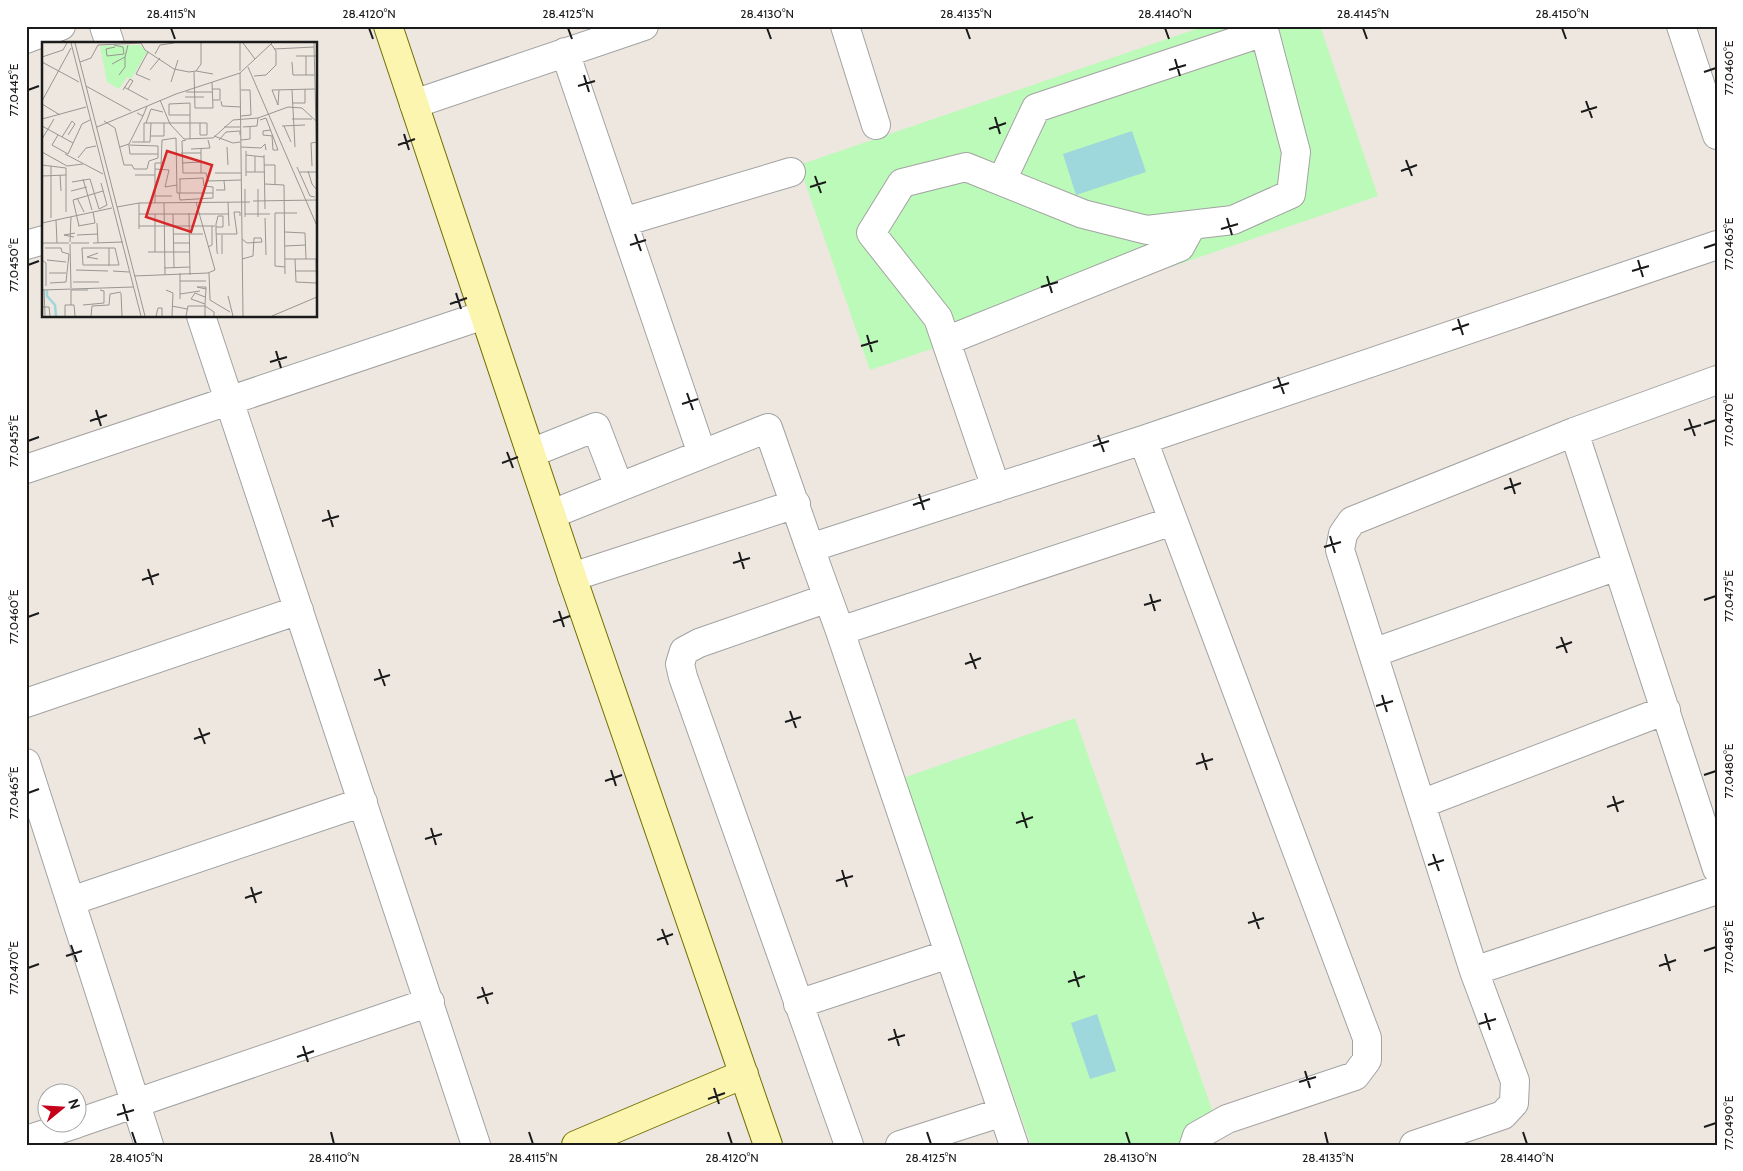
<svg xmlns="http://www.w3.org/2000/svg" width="1743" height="1171" viewBox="0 0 1743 1171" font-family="Cabin,sans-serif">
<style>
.park{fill:#bcfab9}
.water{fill:#9ed7dc}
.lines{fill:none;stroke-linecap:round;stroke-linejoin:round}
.street-casing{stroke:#a2a2a2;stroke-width:30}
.secondary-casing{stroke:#716f02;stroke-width:30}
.street{stroke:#fff;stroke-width:28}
.secondary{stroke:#fbf5af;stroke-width:28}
.ticks{fill:none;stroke:#1b1b1b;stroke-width:2}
.inset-river{fill:none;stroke:#9ed7dc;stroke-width:2.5}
.inset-road{fill:none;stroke:#999591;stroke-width:1}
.view{fill:#d62828;fill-opacity:0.15;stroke:#d62828;stroke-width:2.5}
.inset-edge{fill:none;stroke:#1b1b1b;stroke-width:2.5}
.neatline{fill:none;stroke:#1b1b1b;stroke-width:2}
.ticks-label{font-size:12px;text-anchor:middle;fill:#1b1b1b}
</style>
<rect width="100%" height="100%" fill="#ede7df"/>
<!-- park -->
<path class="park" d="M 1205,26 L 1320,26 L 1378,196 L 870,370 L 799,165 Z
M 1075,718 L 1215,1118 L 1184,1128 L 1181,1145 L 1031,1145 L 903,778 Z"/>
<!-- water -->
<path class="water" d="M 1132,131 L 1146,172 L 1076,195 L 1063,154 Z
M 1097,1014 L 1116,1071 L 1090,1079 L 1071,1023 Z"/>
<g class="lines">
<defs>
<path id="street" d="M 104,26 L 110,44
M 845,26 L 876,125
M 1681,26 L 1717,135
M 26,39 L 61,26
M 565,52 L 702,454
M 414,104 L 644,26
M 1002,180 L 1036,108 L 1264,32
M 623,222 L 791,172
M 26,245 L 44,240
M 201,316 L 476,1145
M 946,341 L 1180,247 L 1192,225
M 1574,432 L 1717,869
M 1143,440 L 1367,1038 L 1367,1060 L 1355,1076 L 1227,1119 L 1197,1136 L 1194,1145
M 531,453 L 596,427 L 619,487
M 26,469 L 484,315
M 996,488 L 938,318 L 871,233 L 902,183 L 966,167 L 1083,214 L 1147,230 L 1233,220 L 1291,194 L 1296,152 L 1263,26
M 552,514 L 768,428 L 810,548
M 1173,521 L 840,631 L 810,548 L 1143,440 L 1717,245
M 572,577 L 796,504
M 828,598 L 699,643 L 684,651 L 680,664 L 683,677 L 849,1145
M 840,631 L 1014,1145
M 1373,653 L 1617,566
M 26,703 L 299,610
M 26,763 L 149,1145
M 1421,804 L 1666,710
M 71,901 L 363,802
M 1474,971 L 1717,890
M 798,1004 L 949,954
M 78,1123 L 430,1002
M 26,1140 L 76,1124
M 900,1145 L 1003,1112
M 1414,1145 L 1503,1115 L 1514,1103 L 1515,1081 L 1474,971 L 1340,550 L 1343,534 L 1352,521 L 1574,432 L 1717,380"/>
<path id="secondary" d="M 388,26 L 572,577 L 768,1145
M 576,1145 L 744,1074"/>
</defs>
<!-- street casing -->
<use href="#street" class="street-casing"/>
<!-- secondary casing -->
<use href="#secondary" class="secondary-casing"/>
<!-- street -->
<use href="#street" class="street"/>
<!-- secondary -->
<use href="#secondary" class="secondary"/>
</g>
<!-- ticks -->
<path class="ticks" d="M 171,28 L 175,39M 369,28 L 373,39M 568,28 L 572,39M 767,28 L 771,39M 966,28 L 970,39M 1165,28 L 1169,39M 1363,28 L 1367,39M 1562,28 L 1566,39M 1175,59 L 1180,76M 1169,70 L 1186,65M 1704,72 L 1716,68M 584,75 L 589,92M 578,86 L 595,81M 28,90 L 39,86M 1586,101 L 1592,118M 1581,112 L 1597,107M 995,117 L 1000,134M 989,129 L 1006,123M 404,134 L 409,150M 398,145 L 415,139M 1406,160 L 1412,176M 1401,171 L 1417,165M 815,176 L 821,193M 810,187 L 826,182M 1227,218 L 1232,235M 1221,229 L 1238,224M 635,234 L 641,251M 630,245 L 646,240M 1704,248 L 1716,244M 1638,260 L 1643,277M 28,265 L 39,261M 1632,271 L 1649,266M 1047,276 L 1052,293M 1041,287 L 1058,282M 456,293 L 461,309M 450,304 L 467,298M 1458,319 L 1463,335M 1452,330 L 1469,324M 867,335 L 872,352M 861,346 L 878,341M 276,351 L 281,368M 270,362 L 287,357M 1278,377 L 1284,394M 1273,388 L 1289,383M 687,393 L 693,410M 682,404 L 698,399M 96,410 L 101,426M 1689,419 L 1695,436M 90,421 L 107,415M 1704,424 L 1716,420M 1684,430 L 1701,425M 1098,435 L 1104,452M 28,441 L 39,437M 1093,446 L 1109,441M 507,452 L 513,468M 502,463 L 518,457M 1510,478 L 1515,494M 1504,489 L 1521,483M 919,494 L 924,510M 913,505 L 930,499M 328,510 L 333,527M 322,521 L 339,516M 1330,536 L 1335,553M 1324,547 L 1341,542M 739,552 L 744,569M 733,563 L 750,558M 148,569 L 153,585M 142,580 L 159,574M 1150,594 L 1155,611M 1704,600 L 1716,596M 1144,605 L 1161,600M 559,611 L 564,627M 28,617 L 39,613M 553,622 L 570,616M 1561,637 L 1567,653M 1556,648 L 1572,642M 970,653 L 976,669M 965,664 L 981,658M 379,669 L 385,686M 374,680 L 390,675M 1382,695 L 1387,712M 1376,706 L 1393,701M 790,711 L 796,728M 785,722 L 801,717M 199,728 L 205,744M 194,739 L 210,733M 1202,753 L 1207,770M 1196,764 L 1213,759M 611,770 L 616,786M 1704,775 L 1716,771M 605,781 L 622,775M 28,793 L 39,789M 1613,796 L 1618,812M 1607,807 L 1624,801M 1022,812 L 1027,828M 1016,823 L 1033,817M 431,828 L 436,845M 425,839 L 442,834M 1433,854 L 1439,871M 1428,865 L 1444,860M 842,870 L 847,887M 836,881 L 853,876M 251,887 L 256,903M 245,898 L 262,892M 1253,912 L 1259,929M 1248,923 L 1264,918M 662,929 L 668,945M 657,940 L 673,934M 71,945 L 77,962M 1704,951 L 1716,947M 1665,954 L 1670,971M 66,956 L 82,951M 1659,966 L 1676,960M 28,968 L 39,964M 1074,971 L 1079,987M 1068,982 L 1085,976M 482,987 L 488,1004M 477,998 L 493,993M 1485,1013 L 1490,1030M 1479,1024 L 1496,1019M 894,1029 L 899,1046M 888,1040 L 905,1035M 303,1046 L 308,1062M 297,1057 L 314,1051M 1305,1071 L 1310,1088M 1299,1082 L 1316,1077M 714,1088 L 719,1104M 708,1099 L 725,1093M 123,1104 L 128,1121M 117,1115 L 134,1110M 1704,1127 L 1716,1123M 132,1132 L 136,1144M 331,1132 L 334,1144M 529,1132 L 533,1144M 728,1132 L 732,1144M 927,1132 L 931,1144M 1126,1132 L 1130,1144M 1325,1132 L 1328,1144M 1523,1132 L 1527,1144"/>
<!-- overview -->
<g transform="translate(42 42)">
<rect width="275" height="275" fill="#ede7df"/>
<path d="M 98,3 L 105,10 L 89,37 L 85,35 L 77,47 L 65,40 L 58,4 Z" fill="#bcfab9"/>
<path class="inset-river" d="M 5,248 L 5,254 L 13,263 L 14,274"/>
<path class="inset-road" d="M 29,1 L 99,274M 33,1 L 103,274M 99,1 L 103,8 L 132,27 L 147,30 L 154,29 L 159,22 L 159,1M 198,1 L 198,29M 201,1 L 213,17M 272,1 L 275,125M 56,3 L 99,1M 72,3 L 81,5 L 82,12 L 65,14 L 64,7 L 73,5M 232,7 L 272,5M 106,10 L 94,32 L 108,38M 113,12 L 118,3 L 132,1M 254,14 L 275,14M 264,14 L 264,33M 0,15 L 21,8 L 25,1M 0,20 L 37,40M 38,20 L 49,16 L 56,3M 250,20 L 251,33 L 273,33M 70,22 L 83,15 L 86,3M 206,25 L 275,184M 108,28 L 118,16M 154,29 L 171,32M 152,30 L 153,66 L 171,66 L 170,40M 198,31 L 201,274M 77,33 L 83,25 L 83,15M 212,34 L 224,33 L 234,23 L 234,9 L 229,2M 129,40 L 136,18M 44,44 L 89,69M 82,45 L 106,58M 170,47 L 178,47 L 178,58 L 171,58M 81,48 L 88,37 L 91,39 L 86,47M 199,48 L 208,48 L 209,73 L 199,74M 237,48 L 236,63 L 230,48 L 231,48 L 273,47M 250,48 L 253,105M 144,50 L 170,50M 143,55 L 162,55M 118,58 L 128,82 L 142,97 L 171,96 L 191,78 L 216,76 L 246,65 L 260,66 L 275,80M 0,59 L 29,6M 179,59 L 180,64 L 199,65M 250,61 L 263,61 L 263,47M 0,62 L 18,73M 95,71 L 101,74 L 105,64M 148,73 L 127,73 L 127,62 L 148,61 L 148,97M 0,77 L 44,65M 250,77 L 270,77M 218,78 L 224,76 L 236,108 L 231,108 L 230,94M 62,79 L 73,86 L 82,123 L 90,123 L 92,127 L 105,127 L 107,119 L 116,116 L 116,104 L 86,103M 104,81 L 109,67 L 121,70M 0,84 L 31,101M 240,84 L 263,83M 242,84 L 249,100M 55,85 L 134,52 L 198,31 L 230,1M 182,85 L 198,85M 201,85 L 215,84 L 216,76M 229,88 L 221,89 L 221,93 L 231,94M 16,93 L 10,103 L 26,112 L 40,82 L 48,78M 109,94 L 122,94 L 122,81M 172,94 L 191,101 L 198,100M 20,95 L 30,79 L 33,82 L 26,93M 0,97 L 12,77M 144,98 L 140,99 L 141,131 L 164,131 L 166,139 L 199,138M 177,98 L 184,90 L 198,89 L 198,93M 199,98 L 208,97 L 208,85M 90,100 L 108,100 L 109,81M 102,100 L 102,81 L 165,81 L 165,93 L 158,93 L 158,81M 87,104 L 88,112 L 116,112M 78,105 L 87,102 L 101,74M 185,105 L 186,123M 199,105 L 219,106 L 223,102 L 224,108M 159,106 L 159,131M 149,107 L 168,106 L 166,98M 204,109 L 204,134M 0,110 L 25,124 L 41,122M 139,111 L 159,111M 23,112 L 61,132M 204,113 L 222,115M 222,113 L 223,167M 36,116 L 44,106 L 54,104M 140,121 L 159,120M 0,123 L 24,126 L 24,170M 222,123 L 233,123 L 233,142M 9,124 L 9,176M 270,124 L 269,101 L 275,100M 119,125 L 120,98 L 134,96 L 135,151 L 138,151 L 138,137M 255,125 L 268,154 L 273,155M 113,127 L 127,128 L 123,145 L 135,143M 266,129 L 270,142 L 275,148M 204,130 L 223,130M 213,130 L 213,114M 258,130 L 275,130M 173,131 L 199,131M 18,133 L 19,149M 93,133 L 113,133M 0,134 L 24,133M 41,137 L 50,168M 137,137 L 161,136 L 162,144 L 171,145 L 171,151M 0,140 L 0,172M 30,140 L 48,137 L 57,167 L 65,163 L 59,141M 223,142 L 242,143 L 243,232M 203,147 L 203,175M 174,148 L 183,148 L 182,139M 29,149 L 45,145M 137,151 L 138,158 L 171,156 L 171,151 L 138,151M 113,154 L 130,154M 35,156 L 42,170M 211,159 L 275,158M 186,160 L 187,184M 97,161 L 97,187M 113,161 L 113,121 L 119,121M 122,161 L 123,233M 75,165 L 97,161 L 208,160M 147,171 L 148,233M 97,172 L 187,172M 131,172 L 132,226M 203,172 L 228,172M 216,175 L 216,147M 223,176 L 224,213M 14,178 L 15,201M 0,181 L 70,166M 55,181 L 56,201M 36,184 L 53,181 L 51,170M 37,184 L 31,158 L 61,149M 97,184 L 173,184M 174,185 L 181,185 L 181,174 L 176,174 L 174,182 L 174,189 L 175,210 L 176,212M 243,190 L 263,191 L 264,217M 131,192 L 161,192M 174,192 L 195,192 L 192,170 L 198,170 L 198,174M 35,193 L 56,192M 32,195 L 22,193 L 33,191M 200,197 L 205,201 L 220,200M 28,200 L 29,175M 0,201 L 27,201M 29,201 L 47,201M 51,201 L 81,200M 131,201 L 148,201M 28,202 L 29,246M 243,204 L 264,203M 166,205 L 170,203 L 170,184M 3,206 L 19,206 L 20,210 L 27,212 L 24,240 L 8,241M 40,206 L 73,206 L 77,223 L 41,223 ZM 67,206 L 67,224M 106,210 L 148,210M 113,210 L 113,172M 56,211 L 45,215 L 56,217M 180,212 L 180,193M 200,217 L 211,214 L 212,196 L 219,196 L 220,200M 243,217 L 275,217M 253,217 L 254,240 L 274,241M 274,217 L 275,255M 0,218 L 4,221 L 4,244M 5,218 L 24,220M 243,225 L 233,224 L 233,171 L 255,171M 122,226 L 148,225M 34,228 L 66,229M 71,229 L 87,230M 253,229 L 274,229M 7,231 L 24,231M 138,231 L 138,252M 167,231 L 168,258 L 188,270M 92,234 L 166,231 L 173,228 L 154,160M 138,239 L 164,239M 31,240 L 57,240M 2,247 L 3,274M 0,248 L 91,245M 124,248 L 131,251 L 130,274M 79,251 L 80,274M 186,254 L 191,274M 138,257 L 138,252 L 158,249M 163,262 L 149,257 L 153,251 L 163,255M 29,263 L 29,248 L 46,248M 41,263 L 62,261 L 62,249 L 58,248M 130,264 L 145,267M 1,265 L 7,265 L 8,274M 23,274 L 23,263 L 32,263 L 33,274M 49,274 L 50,264 L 67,263 L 68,252 L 79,250M 114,274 L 116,266 L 120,266 L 120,274M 144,274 L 146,264 L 163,264 L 172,270 L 172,274M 163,274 L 163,262 L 164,247 L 164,245 L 155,245 L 164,247M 230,274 L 275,255"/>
<path class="view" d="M 125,109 L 170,123 L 149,190 L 104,175 Z"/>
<rect width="275" height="275" class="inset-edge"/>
</g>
<!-- border -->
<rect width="1743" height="1171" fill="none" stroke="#ffffff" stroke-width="55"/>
<!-- north arrow -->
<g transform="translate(62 1108) rotate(72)"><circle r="24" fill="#ffffff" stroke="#a4a4a4"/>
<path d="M0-4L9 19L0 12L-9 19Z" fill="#c5001a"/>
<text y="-8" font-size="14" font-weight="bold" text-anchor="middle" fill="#1b1b1b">N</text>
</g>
<rect x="28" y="28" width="1688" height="1116" class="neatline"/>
<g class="ticks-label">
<text x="171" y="18">28.4115°N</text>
<text x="369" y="18">28.4120°N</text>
<text x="568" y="18">28.4125°N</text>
<text x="767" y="18">28.4130°N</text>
<text x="966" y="18">28.4135°N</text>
<text x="1165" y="18">28.4140°N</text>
<text x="1363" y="18">28.4145°N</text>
<text x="1562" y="18">28.4150°N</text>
<text transform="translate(1729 68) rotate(-90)" y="4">77.0460°E</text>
<text transform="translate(14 90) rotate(-90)" y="4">77.0445°E</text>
<text transform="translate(1729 244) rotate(-90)" y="4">77.0465°E</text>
<text transform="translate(14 265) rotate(-90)" y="4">77.0450°E</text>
<text transform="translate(1729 420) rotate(-90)" y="4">77.0470°E</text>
<text transform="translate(14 441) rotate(-90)" y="4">77.0455°E</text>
<text transform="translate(1729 596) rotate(-90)" y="4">77.0475°E</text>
<text transform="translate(14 617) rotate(-90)" y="4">77.0460°E</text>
<text transform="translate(1729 771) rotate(-90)" y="4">77.0480°E</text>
<text transform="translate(14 793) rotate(-90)" y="4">77.0465°E</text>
<text transform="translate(1729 947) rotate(-90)" y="4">77.0485°E</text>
<text transform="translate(14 968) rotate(-90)" y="4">77.0470°E</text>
<text transform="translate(1729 1123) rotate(-90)" y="4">77.0490°E</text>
<text x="136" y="1162">28.4105°N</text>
<text x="334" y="1162">28.4110°N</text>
<text x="533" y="1162">28.4115°N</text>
<text x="732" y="1162">28.4120°N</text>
<text x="931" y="1162">28.4125°N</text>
<text x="1130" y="1162">28.4130°N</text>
<text x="1328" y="1162">28.4135°N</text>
<text x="1527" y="1162">28.4140°N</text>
</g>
</svg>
